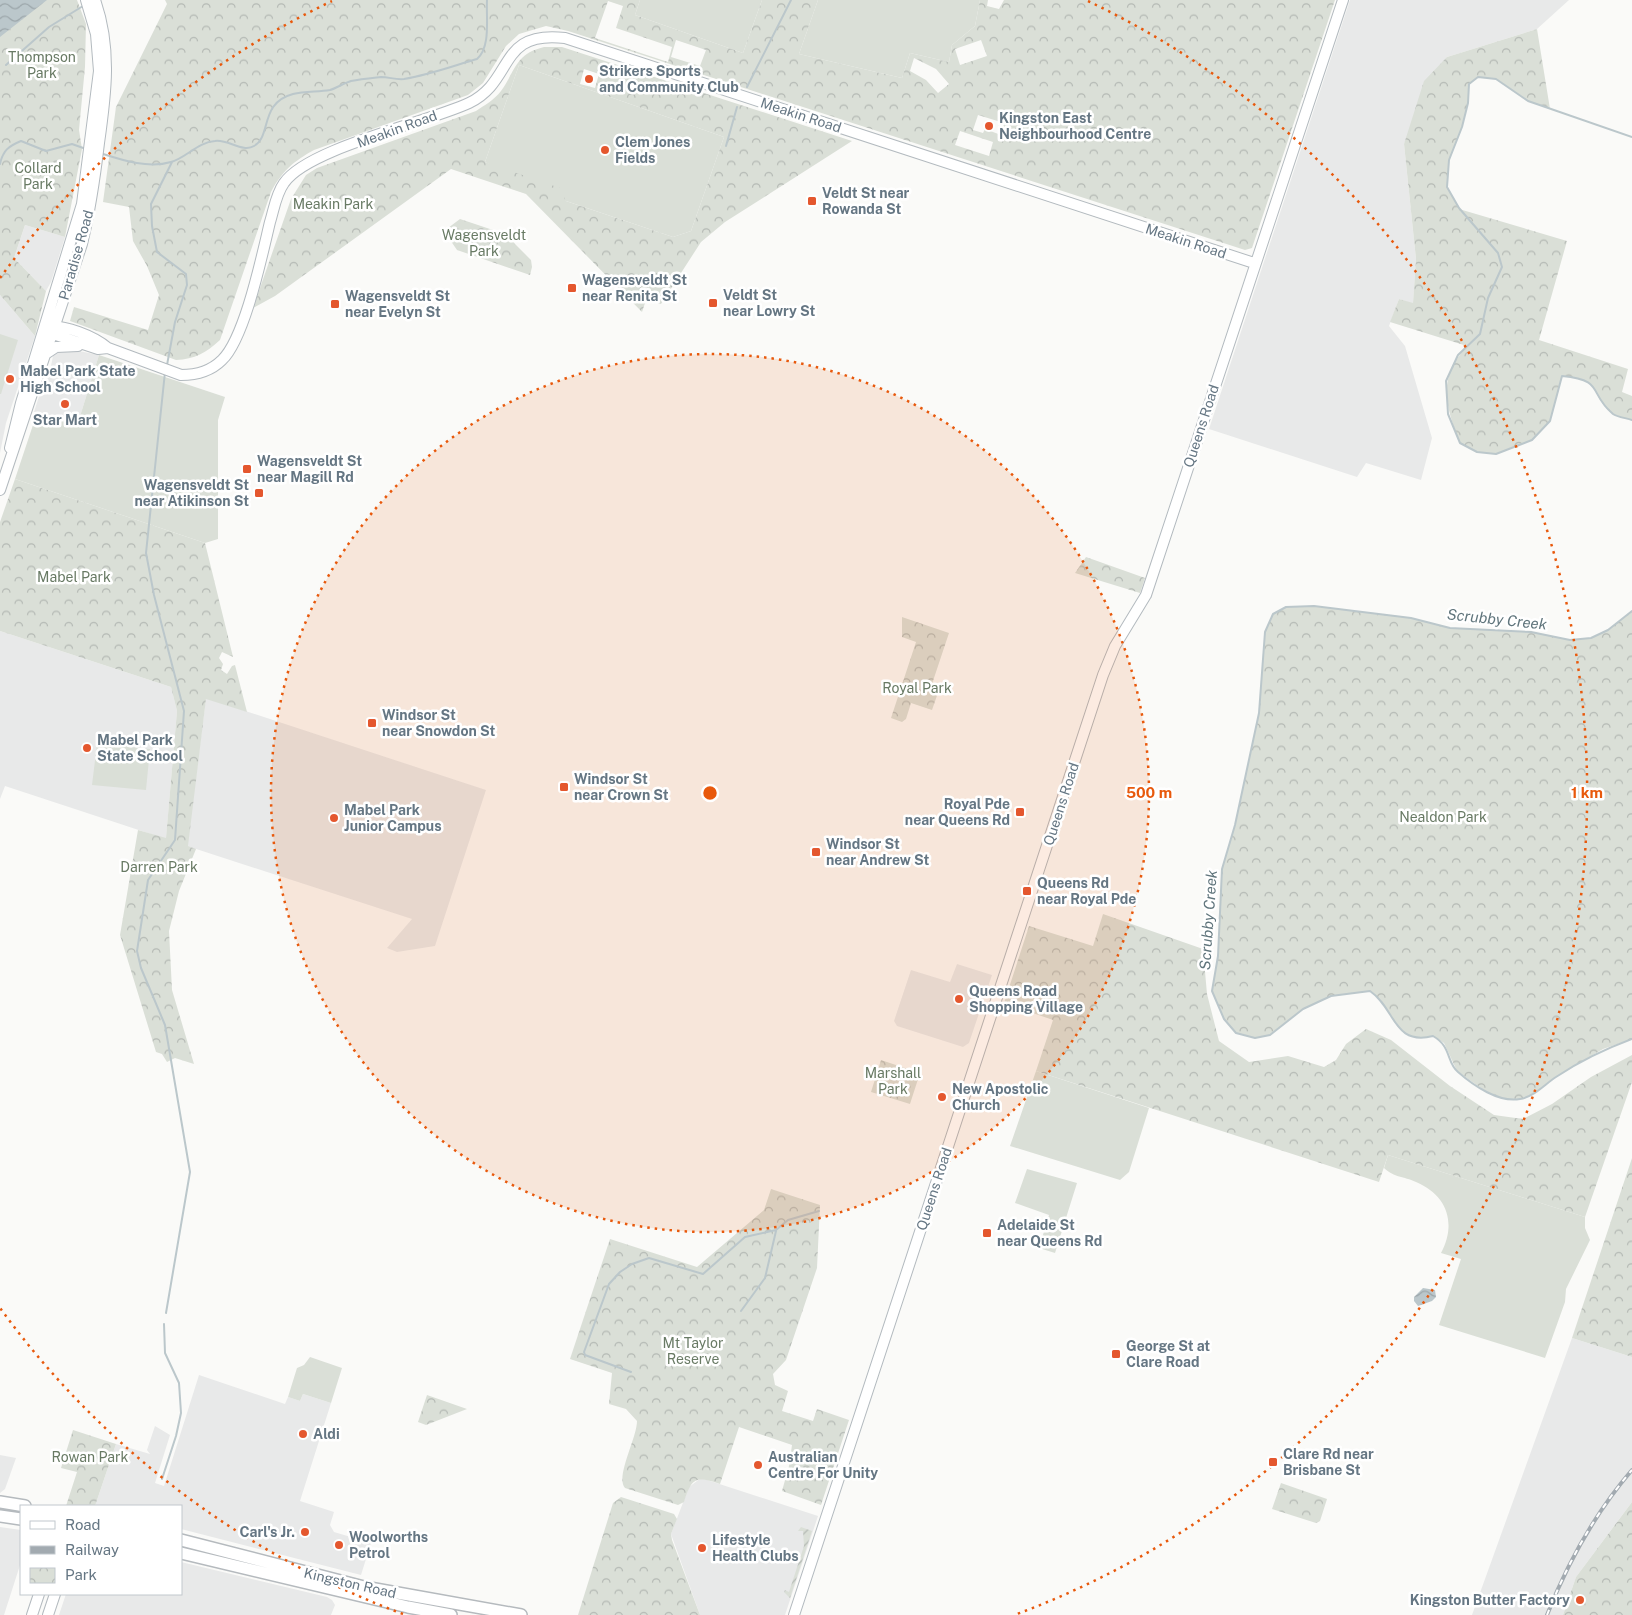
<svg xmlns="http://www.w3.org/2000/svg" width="1632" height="1615" viewBox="0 0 1632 1615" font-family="'Public Sans',sans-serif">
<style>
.built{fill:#e8e9e9}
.grass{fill:#dadfd7}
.park{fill:url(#park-crowns);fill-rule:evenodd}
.garden{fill:url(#garden-furrows)}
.water{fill:url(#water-waves)}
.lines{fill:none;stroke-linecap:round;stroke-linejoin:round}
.stream{stroke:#bbc7cb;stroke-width:2}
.secondary-casing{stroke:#b3babf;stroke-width:12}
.primary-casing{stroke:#b5babe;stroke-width:14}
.secondary{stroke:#fff;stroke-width:10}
.primary{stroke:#fff;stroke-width:11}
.rail-casing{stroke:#a2aab0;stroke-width:4}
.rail{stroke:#fff;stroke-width:2;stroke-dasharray:5.5;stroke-linecap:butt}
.ring{fill:none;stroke:#e8590c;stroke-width:2.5;stroke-dasharray:2.5 5}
.poi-dot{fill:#e4572e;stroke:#fff;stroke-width:2}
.labels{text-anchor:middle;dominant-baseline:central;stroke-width:5;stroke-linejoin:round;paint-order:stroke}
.park-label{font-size:14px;fill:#687a64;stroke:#fff}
.poi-label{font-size:14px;font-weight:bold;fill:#657683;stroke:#fff;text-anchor:start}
.street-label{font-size:14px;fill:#657683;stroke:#fff}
.water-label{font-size:15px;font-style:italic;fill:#60757c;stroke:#fff}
.centre{fill:#e8590c;stroke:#fff;stroke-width:2.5}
.ring-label{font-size:15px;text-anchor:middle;font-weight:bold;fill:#e8590c;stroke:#fff;stroke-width:5;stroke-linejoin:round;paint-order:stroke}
</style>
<defs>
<pattern id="park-crowns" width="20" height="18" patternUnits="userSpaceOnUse" patternTransform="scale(1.25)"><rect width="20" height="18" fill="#dadfd7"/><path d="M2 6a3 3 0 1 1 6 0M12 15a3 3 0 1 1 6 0" fill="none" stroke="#b4b9b4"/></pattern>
<pattern id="garden-furrows" width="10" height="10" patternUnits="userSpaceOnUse" patternTransform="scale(1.25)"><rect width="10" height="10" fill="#dadfd7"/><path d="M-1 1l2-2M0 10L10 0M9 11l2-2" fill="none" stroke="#b4b9b4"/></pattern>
<pattern id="water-waves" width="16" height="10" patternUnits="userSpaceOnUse" patternTransform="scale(1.25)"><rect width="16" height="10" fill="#bbc7cb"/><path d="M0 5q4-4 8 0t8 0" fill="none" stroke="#9ca6aa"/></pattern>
</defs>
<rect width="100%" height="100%" fill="#fafaf8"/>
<!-- built -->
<path class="built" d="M 1350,0 L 1569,0 L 1537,29 L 1447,57 L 1404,144 L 1416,259 L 1413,304 L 1399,299 L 1389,326 L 1405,346 L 1432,438 L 1421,480 L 1366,463 L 1357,477 L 1209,429 Z
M 25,225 L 65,237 L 51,282 L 46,291 L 14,258 Z
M 0,295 L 35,336 L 6,423 L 0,453 Z
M 74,350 L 99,355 L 77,426 L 34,412 L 42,387 L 49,376 L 53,356 L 60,351 Z
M 0,631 L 171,687 L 177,711 L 166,839 L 5,786 L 0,799 Z
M 206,698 L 486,790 L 435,946 L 397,952 L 387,948 L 412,919 L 187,846 Z
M 957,964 L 992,975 L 969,1043 L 963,1047 L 897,1026 L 894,1021 L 911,970 L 950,982 Z
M 1572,1338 L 1632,1357 L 1632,1502 L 1576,1577 L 1563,1615 L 1472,1615 Z
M 199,1375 L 285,1404 L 288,1397 L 300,1401 L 303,1394 L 331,1403 L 300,1501 L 334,1512 L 330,1525 L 334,1532 L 371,1543 L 361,1575 L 181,1529 L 181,1506 L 95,1506 L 116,1444 L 150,1454 L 147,1450 L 155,1426 L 170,1435 L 155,1483 L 164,1486 Z
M 0,1455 L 16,1458 L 5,1489 L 0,1493 Z
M 701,1478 L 818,1516 L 785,1615 L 700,1615 L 671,1534 L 689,1487 Z
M 0,1527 L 21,1530 L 21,1562 L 4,1615 L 0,1615 Z
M 181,1562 L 327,1597 L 332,1600 L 335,1605 L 331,1615 L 59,1615 L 66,1594 L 181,1594 Z"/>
<!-- grass -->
<path class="grass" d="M 640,0 L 762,0 L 743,53 L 635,15 Z
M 818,0 L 980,0 L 975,26 L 952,45 L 949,62 L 910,53 L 902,78 L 799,54 Z
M 519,65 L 724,137 L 691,231 L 673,237 L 566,201 L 485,162 Z
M 0,334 L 18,340 L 1,394 L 0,394 Z
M 99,355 L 225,397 L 218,420 L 218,539 L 205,543 L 15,479 L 37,413 L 77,426 Z
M 97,744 L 150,749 L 146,790 L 92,785 Z
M 1036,1071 L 1149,1108 L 1129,1172 L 1120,1180 L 1010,1146 Z
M 1388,1155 L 1585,1217 L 1585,1228 L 1590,1240 L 1566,1289 L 1565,1302 L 1545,1358 L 1439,1325 L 1461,1259 L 1441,1253 C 1457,1223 1447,1195 1416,1182 C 1403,1176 1395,1178 1384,1168 Z
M 1027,1169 L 1077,1183 L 1055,1253 L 1039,1248 L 1049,1215 L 1015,1203 Z
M 310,1357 L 342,1368 L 331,1403 L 303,1394 L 300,1401 L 288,1397 L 297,1368 L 304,1365 Z"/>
<!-- park -->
<path class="park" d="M 0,0 L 77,0 L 86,24 L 85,67 L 79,130 L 82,149 L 65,237 L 25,225 L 14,258 L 46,291 L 35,336 L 0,295 Z
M 165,0 L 640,0 L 635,15 L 743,53 L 762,0 L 818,0 L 799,54 L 902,78 L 910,53 L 949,62 L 952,45 L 975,26 L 980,0 L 988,0 L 987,6 L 999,9 L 1004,0 L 1335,0 L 1252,248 L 1245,250 L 568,31 L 546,26 L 519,34 L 506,46 L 483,83 L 468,95 L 314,150 C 294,161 282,171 271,192 L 220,340 C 206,353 195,359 176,360 L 70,321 L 74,307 L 148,330 L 159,295 L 147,266 L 133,241 L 129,207 L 103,202 L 116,107 L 167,4 ZM 608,1 L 623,6 L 616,28 L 672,47 L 668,62 L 595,38 ZM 676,40 L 706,50 L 700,66 L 671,57 ZM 981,40 L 987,56 L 960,65 L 955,49 ZM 914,58 L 936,69 L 949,84 L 938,93 L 926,80 L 910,71 ZM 978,115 L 1004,123 L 1001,135 L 985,129 L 983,133 L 973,130 ZM 960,131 L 993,142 L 989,156 L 955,145 Z
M 1537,29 L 1550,109 L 1528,101 L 1496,79 L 1478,77 L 1469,85 L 1468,103 L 1462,127 L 1449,160 L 1447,187 L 1459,209 L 1567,241 L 1539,340 L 1628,369 L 1622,392 L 1632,396 L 1632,420 C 1626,418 1618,417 1613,414 C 1588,394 1605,380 1562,376 L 1550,421 L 1532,440 L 1496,454 L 1477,452 L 1460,443 C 1445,405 1437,379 1467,346 L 1390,322 L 1399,299 L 1413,303 L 1416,259 L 1404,144 L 1424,81 L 1447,57 Z
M 544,47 L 562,47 L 852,141 L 725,222 L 701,242 L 661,304 L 646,300 L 642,312 L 526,194 L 451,169 L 275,296 L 253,308 L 291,199 L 306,175 L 317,168 L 476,111 C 485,105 494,100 501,91 C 516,70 515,54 544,47 ZM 519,65 L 724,137 L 691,231 L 673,237 L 566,201 L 560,188 L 485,162 ZM 584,69 L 599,74 L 595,88 L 580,84 Z
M 460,219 L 505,234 L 531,260 L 532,267 L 530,275 L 457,250 L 444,231 Z
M 15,479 L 205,543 L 233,657 L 222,652 L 219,658 L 223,664 L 221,670 L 227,674 L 232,666 L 235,665 L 247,712 L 206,699 L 188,846 L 196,849 L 179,891 L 169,931 L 172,990 L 194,1064 L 175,1058 L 167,1062 L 162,1054 L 156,1052 L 120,935 L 138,830 L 166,838 L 177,711 L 171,687 L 0,631 L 0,522 Z
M 1086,557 L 1145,578 L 1140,593 L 1075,573 Z
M 1314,606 L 1411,618 L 1450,628 L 1531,632 L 1570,640 L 1591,638 L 1608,630 L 1632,611 L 1632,1039 L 1603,1049 L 1556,1077 L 1534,1093 L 1522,1099 L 1507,1100 L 1485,1091 L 1457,1071 L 1444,1043 L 1433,1036 C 1392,1046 1396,1010 1370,991 L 1331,996 L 1303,1009 L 1270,1035 L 1255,1038 L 1236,1033 L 1224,1019 L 1212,991 L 1218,956 L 1222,869 L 1235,825 L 1259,713 L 1265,632 L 1273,614 L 1286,607 Z
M 902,617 L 949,633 L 932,684 L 940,687 L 932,710 L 911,703 L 906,719 L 902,722 L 891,718 L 916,642 L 902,637 Z
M 1103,914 L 1203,949 L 1207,994 L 1219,1041 L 1249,1062 L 1288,1056 L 1324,1067 L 1336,1060 L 1346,1044 L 1366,1029 L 1391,1040 L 1450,1086 L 1494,1115 L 1523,1119 L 1552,1104 L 1591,1077 L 1632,1055 L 1632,1082 L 1585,1217 L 1388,1155 L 1379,1182 L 1036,1071 L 1053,1020 L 1004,1003 L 1029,926 L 1093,946 Z
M 881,1060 L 920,1073 L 910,1104 L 871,1092 Z
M 1632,1158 L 1632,1357 L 1572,1338 Z
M 771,1189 L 820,1205 L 817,1268 L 786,1360 L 773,1374 L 775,1385 L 788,1391 L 782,1411 L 813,1421 L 817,1409 L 849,1420 L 821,1505 L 782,1491 L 789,1466 L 792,1445 L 739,1427 L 720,1484 C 696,1476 692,1477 684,1502 L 678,1505 L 625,1488 C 615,1477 637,1438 637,1421 L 626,1409 L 609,1404 L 612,1373 L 570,1359 L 610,1239 L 697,1267 L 764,1210 Z
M 427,1395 L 467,1409 L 426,1425 L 418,1422 Z
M 73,1430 L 116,1444 L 95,1506 L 66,1506 L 77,1472 L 61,1468 Z
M 1281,1483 L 1327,1499 L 1320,1521 L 1316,1523 L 1272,1509 Z
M 621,1497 L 674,1514 L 677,1519 L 671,1534 L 672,1540 L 700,1615 L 578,1615 L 613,1503 Z
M 1632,1502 L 1632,1615 L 1563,1615 L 1576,1577 Z"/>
<!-- garden -->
<path class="garden" d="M 801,1527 L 812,1531 L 790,1598 L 784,1592 L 785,1590 L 789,1592 L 804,1546 L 803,1531 L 798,1531 Z"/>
<!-- water -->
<path class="water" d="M 0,0 L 47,0 L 0,37 Z
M 1423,1288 L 1435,1290 L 1436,1297 L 1432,1301 L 1418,1306 L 1414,1301 L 1414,1297 Z"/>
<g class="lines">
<!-- stream -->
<path class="stream" d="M 6,65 L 49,27 L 83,6
M 747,87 L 791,0
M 1632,137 L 1528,101 L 1496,79 L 1478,77 L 1469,84 L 1468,103 L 1462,127 L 1449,160 L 1447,187 L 1459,208 L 1498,253 L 1502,267 L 1488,298 L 1480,334 L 1458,355 L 1446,381 L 1448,414 L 1460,443 L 1477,452 L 1496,454 L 1532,440 L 1550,421 L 1562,376 C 1605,380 1588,393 1613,414 C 1617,417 1626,418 1632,420
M 726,146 L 737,107
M 100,153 C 122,160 148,169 171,162 C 186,158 198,142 215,141 C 228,139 243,153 254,146 C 272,136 259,103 293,94 C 305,91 318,92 330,90 C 337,88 344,83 351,81 C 361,79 372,78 381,77 C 389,77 396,80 404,79 C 429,75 453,66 477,59 C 491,47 486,18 487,0
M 0,164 C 3,150 9,146 21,141 L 46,151 L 72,144 L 86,149
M 167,365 L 175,322 L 187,285 L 186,274 L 157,252 L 152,226 L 151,204 L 172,162
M 165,372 L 146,553 L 154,595 L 184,711 L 175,840 L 148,880 L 137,951 L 141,968 L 165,1025 L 190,1172 L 166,1313
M 1632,611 L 1608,630 L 1591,638 L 1570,640 L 1531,632 L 1450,628 L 1411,618 L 1314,606 L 1286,607 L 1273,614 L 1265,632 L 1259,713 L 1235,825 L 1222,869 L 1218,956 L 1212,991 L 1224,1019 L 1236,1033 L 1255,1038 L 1270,1035 L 1303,1009 L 1331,996 L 1370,991 C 1396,1009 1393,1046 1433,1036 C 1452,1047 1446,1062 1458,1072 C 1474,1086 1499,1103 1520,1099 C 1534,1097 1545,1084 1556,1077 C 1580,1061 1605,1049 1632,1039
M 741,1311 L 765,1278 L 776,1231
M 631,1372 L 585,1355 L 584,1352 L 609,1284 L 620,1272 L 632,1264 L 649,1258 L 703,1274 L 745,1237 L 776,1230 L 788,1220 L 819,1211
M 162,1479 L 176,1436 L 181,1413 L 179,1383 L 165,1353 L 164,1324"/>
<defs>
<path id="secondary" d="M 46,327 C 64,324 94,336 108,348 L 181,375 C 196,375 211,371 222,360 C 245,338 262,255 270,222 C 274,209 276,194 284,183 C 308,148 426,123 469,103 C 515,81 497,30 565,38 L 1254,263
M 48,330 L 53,334 L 98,349 L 108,348
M 47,353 L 56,347 L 78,346
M 10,448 L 21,403 L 82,204 L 99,71 L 96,34 L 86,0
M 0,490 L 82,244 C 90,211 95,177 99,143 C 106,94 112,48 95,0
M 32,1615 L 39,1594
M 48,1615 L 55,1594
M 794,1615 L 1103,675 L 1115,646 L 1146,595 L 1343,0"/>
<path id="primary" d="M 0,1502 L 25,1506
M 0,1516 L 21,1519
M 181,1540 L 364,1587 L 521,1615
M 181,1553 L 408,1607 L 451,1615"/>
</defs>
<!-- secondary casing -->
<use href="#secondary" class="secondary-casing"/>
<!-- primary casing -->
<use href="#primary" class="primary-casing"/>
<!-- secondary -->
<use href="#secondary" class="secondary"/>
<!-- primary -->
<use href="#primary" class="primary"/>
<defs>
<path id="rail" d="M 1547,1615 C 1568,1562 1595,1513 1632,1470"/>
</defs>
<!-- rail casing -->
<use href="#rail" class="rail-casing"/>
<!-- rail -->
<use href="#rail" class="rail"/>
</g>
<!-- distance rings -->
<circle cx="710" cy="793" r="439" fill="#e8590c" fill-opacity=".12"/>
<g class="ring">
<circle cx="710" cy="793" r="439"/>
<path d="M403 1614A877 877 0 0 1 0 1308M0 278A877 877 0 0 1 332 1M1088 1A877 877 0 0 1 1017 1614"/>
</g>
<!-- markers -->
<g class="poi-dot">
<circle cx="589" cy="79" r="5"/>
<circle cx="989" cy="126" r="5"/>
<circle cx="605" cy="150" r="5"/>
<rect x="807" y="196" width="10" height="10" rx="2.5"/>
<rect x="567" y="283" width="10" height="10" rx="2.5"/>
<rect x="708" y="298" width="10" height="10" rx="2.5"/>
<rect x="330" y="299" width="10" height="10" rx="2.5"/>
<circle cx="10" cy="379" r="5"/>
<circle cx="65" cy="404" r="5"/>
<rect x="242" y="464" width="10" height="10" rx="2.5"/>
<rect x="254" y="488" width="10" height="10" rx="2.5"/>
<rect x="367" y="718" width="10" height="10" rx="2.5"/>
<circle cx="87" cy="748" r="5"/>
<rect x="559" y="782" width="10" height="10" rx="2.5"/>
<rect x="1015" y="807" width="10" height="10" rx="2.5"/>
<circle cx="334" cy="818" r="5"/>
<rect x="811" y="847" width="10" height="10" rx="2.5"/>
<rect x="1022" y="886" width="10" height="10" rx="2.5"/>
<circle cx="959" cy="999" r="5"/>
<circle cx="942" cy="1097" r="5"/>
<rect x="982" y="1228" width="10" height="10" rx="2.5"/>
<rect x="1111" y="1349" width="10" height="10" rx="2.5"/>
<circle cx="303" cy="1434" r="5"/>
<rect x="1268" y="1457" width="10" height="10" rx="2.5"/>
<circle cx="758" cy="1465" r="5"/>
<circle cx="305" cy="1532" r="5"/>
<circle cx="339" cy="1545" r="5"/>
<circle cx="702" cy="1548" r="5"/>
<circle cx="1580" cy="1600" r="5"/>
</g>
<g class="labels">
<!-- park labels -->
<g class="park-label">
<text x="42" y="57">Thompson<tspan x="42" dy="16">Park</tspan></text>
<text x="38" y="168">Collard<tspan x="38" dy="16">Park</tspan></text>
<text x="333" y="204">Meakin Park</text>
<text x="484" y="235">Wagensveldt<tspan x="484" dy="16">Park</tspan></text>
<text x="74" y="577">Mabel Park</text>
<text x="917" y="688">Royal Park</text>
<text x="1443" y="817">Nealdon Park</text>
<text x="159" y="867">Darren Park</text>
<text x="893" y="1073">Marshall<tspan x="893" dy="16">Park</tspan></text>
<text x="693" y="1343">Mt Taylor<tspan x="693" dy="16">Reserve</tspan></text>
<text x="90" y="1457">Rowan Park</text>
</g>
<!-- poi labels -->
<g class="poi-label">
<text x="599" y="71">Strikers Sports<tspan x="599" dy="16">and Community Club</tspan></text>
<text x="999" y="118">Kingston East<tspan x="999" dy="16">Neighbourhood Centre</tspan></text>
<text x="615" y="142">Clem Jones<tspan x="615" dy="16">Fields</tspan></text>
<text x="822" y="193">Veldt St near<tspan x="822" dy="16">Rowanda St</tspan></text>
<text x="582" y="280">Wagensveldt St<tspan x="582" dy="16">near Renita St</tspan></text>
<text x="723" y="295">Veldt St<tspan x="723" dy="16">near Lowry St</tspan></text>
<text x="345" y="296">Wagensveldt St<tspan x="345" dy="16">near Evelyn St</tspan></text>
<text x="20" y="371">Mabel Park State<tspan x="20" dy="16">High School</tspan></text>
<text x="65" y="420" text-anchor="middle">Star Mart</text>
<text x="257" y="461">Wagensveldt St<tspan x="257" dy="16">near Magill Rd</tspan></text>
<text x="249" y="485" text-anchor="end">Wagensveldt St<tspan x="249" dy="16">near Atikinson St</tspan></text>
<text x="382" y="715">Windsor St<tspan x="382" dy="16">near Snowdon St</tspan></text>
<text x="97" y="740">Mabel Park<tspan x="97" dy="16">State School</tspan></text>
<text x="574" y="779">Windsor St<tspan x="574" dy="16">near Crown St</tspan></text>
<text x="1010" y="804" text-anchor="end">Royal Pde<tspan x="1010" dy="16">near Queens Rd</tspan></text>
<text x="344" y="810">Mabel Park<tspan x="344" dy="16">Junior Campus</tspan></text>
<text x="826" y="844">Windsor St<tspan x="826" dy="16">near Andrew St</tspan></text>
<text x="1037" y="883">Queens Rd<tspan x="1037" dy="16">near Royal Pde</tspan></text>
<text x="969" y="991">Queens Road<tspan x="969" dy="16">Shopping Village</tspan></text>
<text x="952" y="1089">New Apostolic<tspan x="952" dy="16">Church</tspan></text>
<text x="997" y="1225">Adelaide St<tspan x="997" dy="16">near Queens Rd</tspan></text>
<text x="1126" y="1346">George St at<tspan x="1126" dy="16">Clare Road</tspan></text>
<text x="313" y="1434">Aldi</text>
<text x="1283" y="1454">Clare Rd near<tspan x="1283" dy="16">Brisbane St</tspan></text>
<text x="768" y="1457">Australian<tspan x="768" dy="16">Centre For Unity</tspan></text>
<text x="295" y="1532" text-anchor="end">Carl's Jr.</text>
<text x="349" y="1537">Woolworths<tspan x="349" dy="16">Petrol</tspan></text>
<text x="712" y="1540">Lifestyle<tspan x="712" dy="16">Health Clubs</tspan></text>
<text x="1570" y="1600" text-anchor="end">Kingston Butter Factory</text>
</g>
<!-- street labels -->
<g class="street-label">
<text transform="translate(801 115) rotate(18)">Meakin Road</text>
<text transform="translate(397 129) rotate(-20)">Meakin Road</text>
<text transform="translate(1186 241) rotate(18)">Meakin Road</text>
<text transform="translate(76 255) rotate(-74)">Paradise Road</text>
<text transform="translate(1201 426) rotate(-72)">Queens Road</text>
<text transform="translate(1061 804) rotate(-72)">Queens Road</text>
<text transform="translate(934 1189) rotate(-72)">Queens Road</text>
<text transform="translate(350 1583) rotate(13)">Kingston Road</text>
</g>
<!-- water labels -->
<g class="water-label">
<text transform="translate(1497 619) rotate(6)">Scrubby Creek</text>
<text transform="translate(1208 920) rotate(-86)">Scrubby Creek</text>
</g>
</g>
<circle cx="710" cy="793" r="8" class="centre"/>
<g class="ring-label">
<text x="1149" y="798">500 m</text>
<text x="1587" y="798">1 km</text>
</g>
<!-- legend -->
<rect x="20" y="1505" width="162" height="90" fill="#ffffff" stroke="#c1c8cd"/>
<rect x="30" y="1521" width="25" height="8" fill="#ffffff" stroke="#c1c8cd"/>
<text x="65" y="1530" font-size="15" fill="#657683">Road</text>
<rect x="30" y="1546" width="25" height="8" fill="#a2aab0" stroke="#c1c8cd"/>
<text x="65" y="1555" font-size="15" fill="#657683">Railway</text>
<rect x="30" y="1568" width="25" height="15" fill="url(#park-crowns)" stroke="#c1c8cd"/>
<text x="65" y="1580" font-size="15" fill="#657683">Park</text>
</svg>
